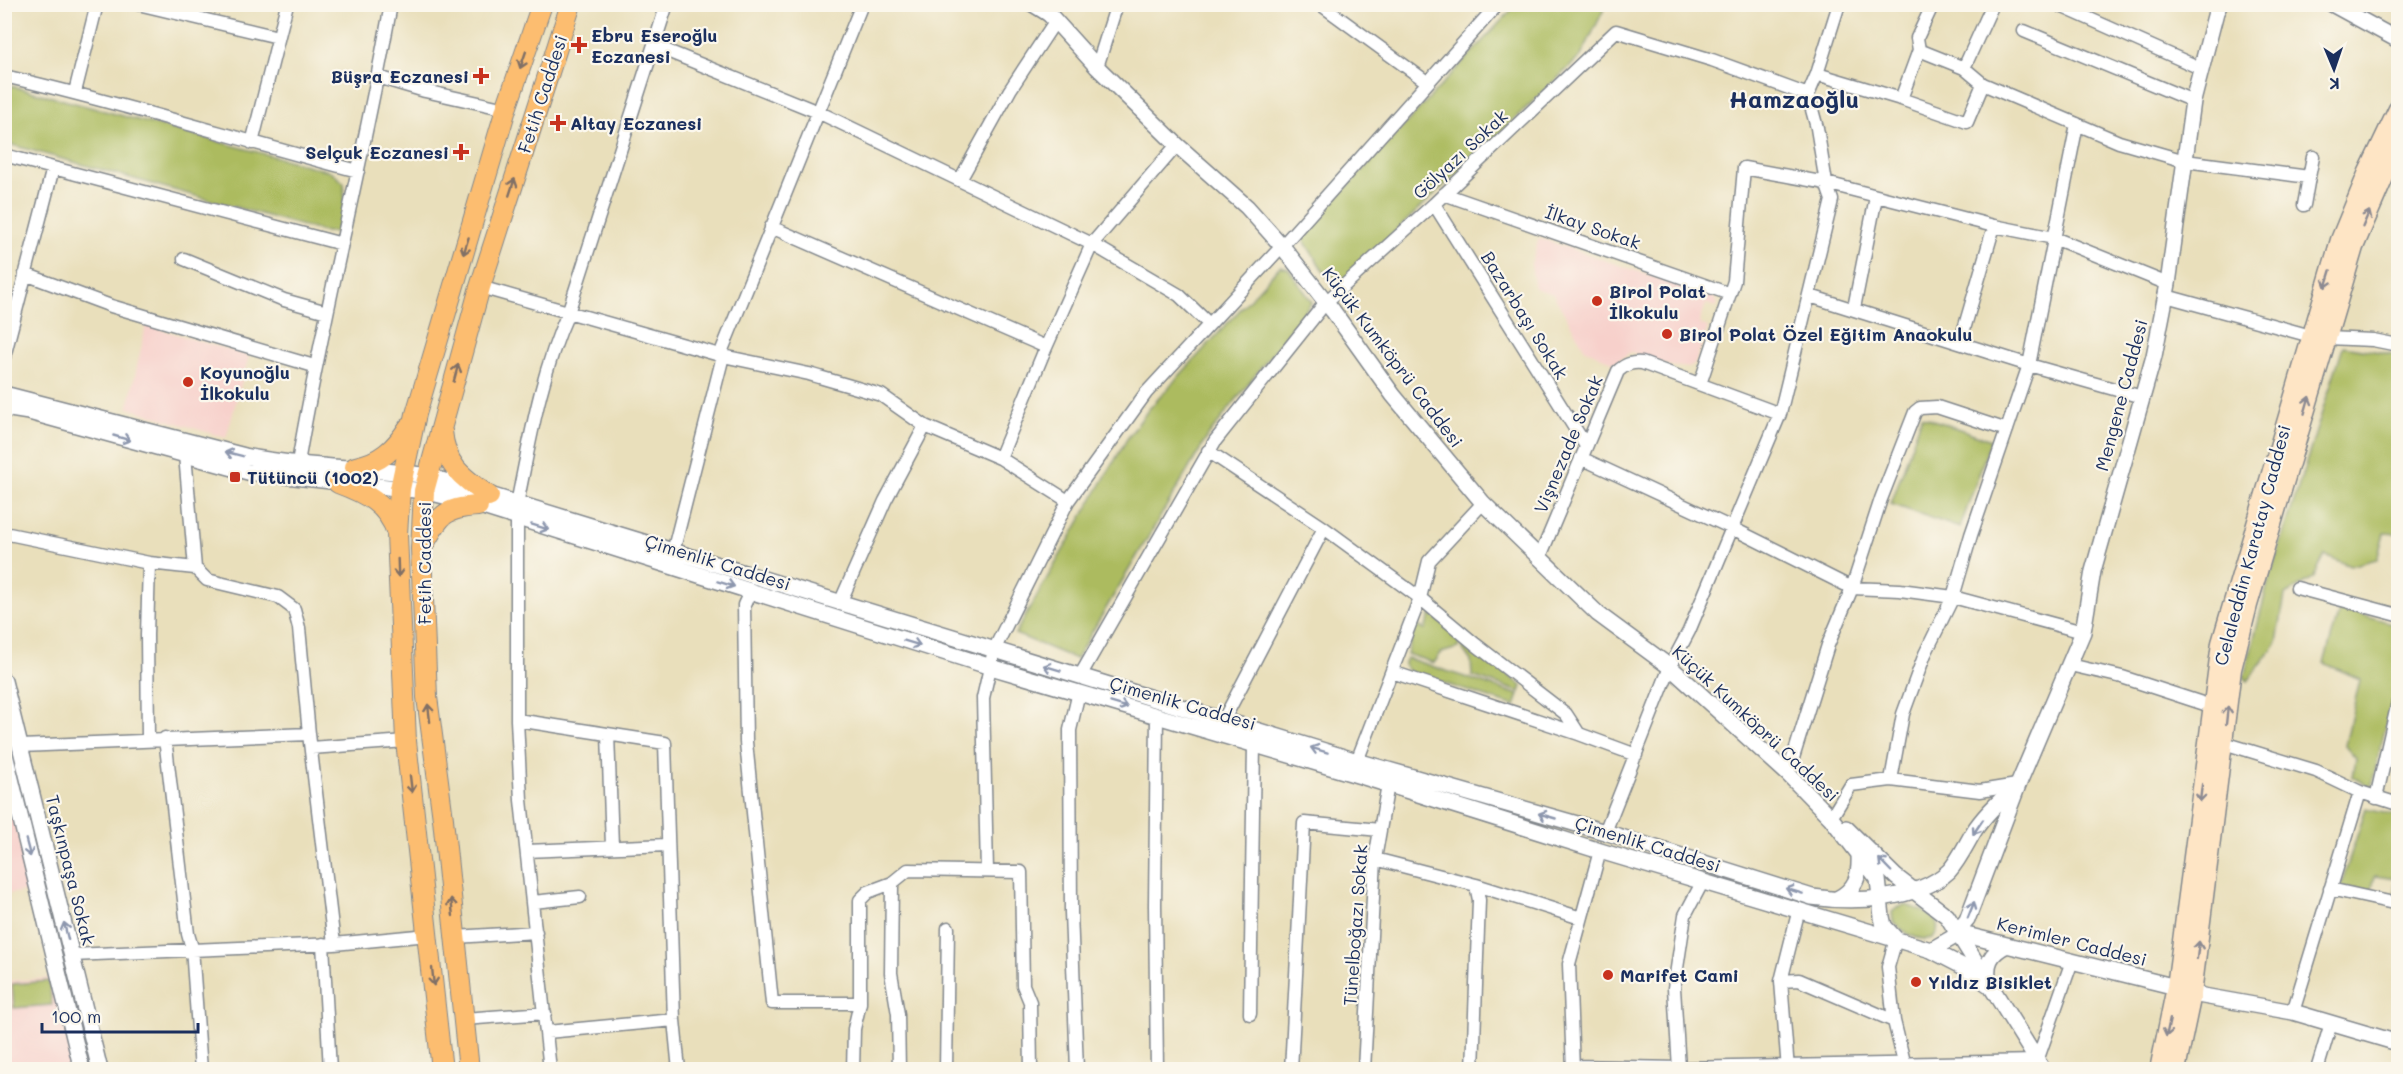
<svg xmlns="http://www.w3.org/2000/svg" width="2403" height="1074" viewBox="0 0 2403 1074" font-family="Mali,sans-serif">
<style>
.built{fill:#f7d0cb}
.green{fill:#acbb5e;stroke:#64755e;stroke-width:1.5}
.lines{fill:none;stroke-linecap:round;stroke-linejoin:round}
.minor-casing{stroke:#82878c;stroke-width:15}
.tertiary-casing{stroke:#82878c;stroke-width:18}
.secondary-casing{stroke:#82878c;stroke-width:21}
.primary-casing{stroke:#82878c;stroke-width:22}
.minor{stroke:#fff;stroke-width:12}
.tertiary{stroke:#fff;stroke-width:15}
.secondary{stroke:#fee5c5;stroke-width:18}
.primary{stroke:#fcbd6f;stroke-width:20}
.oneway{stroke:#806f66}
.oneway2{stroke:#8c8a92}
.oneway3{stroke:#8d97ae}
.poi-dot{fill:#c8321e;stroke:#fbf7ec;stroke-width:2}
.labels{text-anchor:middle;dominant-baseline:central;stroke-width:4.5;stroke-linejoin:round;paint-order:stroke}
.poi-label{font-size:18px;font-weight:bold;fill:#1b2f5e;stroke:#fbf7ec;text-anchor:start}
.street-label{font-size:18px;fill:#1b2f5e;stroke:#fbf7ec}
.district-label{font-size:24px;font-weight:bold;fill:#1b2f5e;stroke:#fbf7ec}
</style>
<rect width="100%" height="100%" fill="#fbf7ec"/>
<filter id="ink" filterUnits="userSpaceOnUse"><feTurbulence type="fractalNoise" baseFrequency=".0167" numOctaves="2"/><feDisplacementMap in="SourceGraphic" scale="12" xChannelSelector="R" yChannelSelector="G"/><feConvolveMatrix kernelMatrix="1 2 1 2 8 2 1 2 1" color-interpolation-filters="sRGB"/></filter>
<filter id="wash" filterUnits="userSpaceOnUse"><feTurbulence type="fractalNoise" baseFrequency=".008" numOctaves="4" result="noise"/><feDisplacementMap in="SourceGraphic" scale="24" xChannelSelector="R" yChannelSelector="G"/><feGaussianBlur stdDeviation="1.35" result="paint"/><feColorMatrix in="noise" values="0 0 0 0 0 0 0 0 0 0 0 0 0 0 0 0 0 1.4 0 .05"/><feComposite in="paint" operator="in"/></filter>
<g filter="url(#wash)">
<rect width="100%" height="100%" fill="#e9dfbb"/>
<!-- built -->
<path class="built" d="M 1539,238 L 1713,297 L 1716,301 L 1716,307 L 1706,304 L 1699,324 L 1708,327 L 1695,364 L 1689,368 L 1670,366 L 1631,352 L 1614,363 L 1585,349 L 1553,294 L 1535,288 L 1531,264 Z
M 146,325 L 249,356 L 226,438 L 128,408 Z
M 14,818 L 31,891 L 5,894 L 4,819 Z
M 52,978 L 75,1069 L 5,1070 L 5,981 Z"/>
<!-- green -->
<path class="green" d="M 1516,5 L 1606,5 L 1581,56 L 1346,278 L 1326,275 L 1301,236 Z
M 4,84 L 332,172 L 344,183 C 345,202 345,216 335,232 L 325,232 L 5,143 Z
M 1280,266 L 1288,268 L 1312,302 L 1208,436 L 1076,659 L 1015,634 L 1127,439 L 1148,410 Z
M 2343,346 L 2398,355 L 2398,534 L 2384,533 L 2377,559 L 2350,566 L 2325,555 L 2313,578 L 2285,595 L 2277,642 L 2248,681 L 2244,677 L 2268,583 Z
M 1922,416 L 1991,440 L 1960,528 L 1891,504 Z
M 2340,608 L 2398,625 L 2398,676 L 2371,788 L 2353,777 L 2356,758 L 2345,745 L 2360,679 L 2324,663 Z
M 1431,614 L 1461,637 L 1458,648 L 1441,653 L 1434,663 L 1407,654 L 1416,626 L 1425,629 Z
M 1464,640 L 1522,686 L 1520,692 L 1472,676 L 1471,661 L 1462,648 Z
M 1407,658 L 1519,695 L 1515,706 L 1409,672 L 1404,665 Z
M 2366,809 L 2398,816 L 2398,897 L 2394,896 L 2396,879 L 2375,876 L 2371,892 L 2340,887 Z
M 1905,905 C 1919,908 1950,921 1932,938 C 1915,942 1905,932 1893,922 L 1892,912 L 1897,908 Z
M 49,981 L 52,1005 L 14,1008 L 12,984 Z"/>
</g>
<g filter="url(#ink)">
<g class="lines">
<defs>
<path id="minor" d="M 138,4 L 278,37
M 1320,4 L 1427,82
M 2056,4 L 2200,68
M 2024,31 L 2193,101
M 655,46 L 818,112 L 1092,244 L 1179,295 L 1209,324
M 1919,50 L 1964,68 L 1993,4
M 1097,67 L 1117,4
M 1964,68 L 1983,84 L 2119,142 L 2185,161 L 2309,177 L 2313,157
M 1817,74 L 1901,99 L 1967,122 L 1983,84
M 4,76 C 123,103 240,140 358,171
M 378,77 L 425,91 L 506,109
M 75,92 L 97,4
M 1808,95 L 1817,74 L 1839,4
M 1901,99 L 1919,50 L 1917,38 L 1933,4
M 252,143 L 287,4
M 4,155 L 342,244
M 960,180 L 1010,90 L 1056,20 L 1030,4
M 1444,194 L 1730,294
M 1434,204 L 1586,446
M 2304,205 L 2309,177
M 771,227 L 1046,347
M 184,259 L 284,300 L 327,312
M 25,274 L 111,306 L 314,366
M 480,287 L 723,356 L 809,374 L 881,395 L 925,426 L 1000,458 L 1068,501
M 1810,296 L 2029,365 L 2142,397
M 2166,296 L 2311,336
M 1854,308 L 1876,197
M 2327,338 L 2373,340 L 2398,345
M 1960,343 L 1994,226
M 720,355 L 862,4
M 4,357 L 53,168
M 1700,384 L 1734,281 L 1744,168 L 1826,183 L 1994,226 L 2054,238 L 2168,284
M 1208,451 L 1324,528 L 1420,598 L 1475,644 L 1566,714 L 1579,734 L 1636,755
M 185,455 L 195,568
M 1000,458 L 1043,354 L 1092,244 L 1177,145
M 1581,458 L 1732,528 L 1689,631 L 1670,667 L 1605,832
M 298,463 C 324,309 364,158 391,4
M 517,504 C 530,440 541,373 568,313 L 667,4
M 517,520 L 517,720 L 521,800 L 550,1070
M 4,533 L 149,563 L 195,568 L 207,580 L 278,597 L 294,609 L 299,628 L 309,734 L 334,944
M 673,552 L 723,356
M 1539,559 L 1618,371 C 1626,364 1632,362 1642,363 L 1780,414
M 2297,588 L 2398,615
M 750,592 L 744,605 L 746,742 L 772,1003 L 860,1003
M 840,603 L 885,501 L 925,426
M 2070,665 L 2122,677 L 2211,706
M 1392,672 L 1579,734
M 1080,676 L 1215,441 L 1326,302 L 1434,204 L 1616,31 L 1712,60 L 1808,95 L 1817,128 L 1826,183 L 1832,200 L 1780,414 L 1732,528 L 1852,588 L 1900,590 L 1953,597 L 2083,632
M 517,720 L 665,743 L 674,1020 L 679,1070
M 1223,721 L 1324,528
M 608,734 L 612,846
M 165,738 L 188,934 L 192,948 L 201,1070
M 148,739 L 147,635 L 149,563
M 2224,743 L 2316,771 L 2360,792 L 2398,804
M 21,746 L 309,734
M 311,748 L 406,741
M 1357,761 L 1420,598 L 1429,561 L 1483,503
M 1788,774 L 1828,645 L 1852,588 L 1881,499 L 1915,412 L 1920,408 L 1937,407 L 2007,430
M 1891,780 L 1903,714 L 1925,654 L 1953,597 L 1971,535 L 2029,365 L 2077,124
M 2376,798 L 2398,702
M 4,811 L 18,811
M 1831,818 L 1851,785 L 1891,780 L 1980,791 L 2017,785
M 527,851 L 667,845
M 1375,859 L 1476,885 L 1581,918
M 987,871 L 983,698 L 994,650 L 1068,501 L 1146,393 L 1282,246 L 1498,4
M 892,883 L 891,973 L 898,1014 L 899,1070
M 2330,889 L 2398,904
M 533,902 L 580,897
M 455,937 L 536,932
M 323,944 L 330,1070
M 72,955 L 334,944 L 428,935
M 1781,981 L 1799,980 L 1894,1021 L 1888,967 L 1896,939
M 2293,1012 L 2360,792
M 1250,1014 L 1254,744
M 464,1019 L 545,1013
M 1894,1021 L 1904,1062
M 547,1032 L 674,1020
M 1573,1066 L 1679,1068 L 2037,1061 L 2072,961
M 1679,1068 L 1674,988 L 1685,915 L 1703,881
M 853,1070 L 854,1029 L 860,1003 L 860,900 L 868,892 L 892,883 L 908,870 L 1021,872 L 1023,985 L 1030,1002 L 1031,1070
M 946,1070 L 948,928
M 1077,1070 L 1071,912 L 1070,730 L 1079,692
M 1157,1070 L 1155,905 L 1157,716
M 1291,1070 L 1304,823 L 1380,830
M 1364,1070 L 1375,859 L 1388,784
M 1473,1070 L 1479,900 L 1476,885
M 1573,1070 L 1569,964 L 1600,851
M 1788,1070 L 1781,981 L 1799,909
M 2317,1070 L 2331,1023"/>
<path id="tertiary" d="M 1040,4 L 1097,67 L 1177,145 L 1247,207 L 1282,246 L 1333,311 L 1393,395 L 1483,503 L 1598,614 L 1670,667 L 1788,774 L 1831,818 L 1878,879 L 1882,917 L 1884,926 L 1896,939
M 2332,4 L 2398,40
M 4,394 L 245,456 C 305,468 367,467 428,476 L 1357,761 L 1605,832 L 1812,897 C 1853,903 1917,901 1949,871 C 1960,859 1967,842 1976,828 C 1988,811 2003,798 2018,785
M 4,408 L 29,412 L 248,472 L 424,491 L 464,501 L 991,667 L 1361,776 L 1600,851 L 1931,950 L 1962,966 L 1989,985
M 4,681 L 100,1070
M 4,750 L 82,1070
M 1846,828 L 1896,877 L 1947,916 L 2043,1070
M 1837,899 C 1856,889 1860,876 1859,855
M 1958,933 L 2176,987
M 1931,950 L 1952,938 L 1967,920 L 2018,785 L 2083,632 L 2093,571 L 2154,356 L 2168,284 L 2193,101 L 2216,12 L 2220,4
M 1989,982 C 1985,964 1990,953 2007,945
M 2192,994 L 2293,1012 L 2398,1043"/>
<path id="secondary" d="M 2159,1070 L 2176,987 L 2221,643 L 2340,240 L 2368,172 L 2398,109
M 2176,1070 L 2192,994 L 2232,669 L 2248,605 L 2354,247 L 2398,145"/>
<path id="primary" d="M 442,431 C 445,466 462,477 489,496
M 355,467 C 380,463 395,449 409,427
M 338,483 C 365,493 388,504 397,533
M 424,544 C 440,515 444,508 478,506
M 442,1070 L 406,741 L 397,534 L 400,489 L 416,414 L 506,109 L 542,4
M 469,1070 L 443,819 L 427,697 L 421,549 L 424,491 L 480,287 L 571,4"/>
</defs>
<!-- minor casing -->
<use href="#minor" class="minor-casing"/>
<!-- tertiary casing -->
<use href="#tertiary" class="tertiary-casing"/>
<!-- secondary casing -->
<use href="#secondary" class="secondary-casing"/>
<!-- primary casing -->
<use href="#primary" class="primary-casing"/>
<!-- minor -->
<use href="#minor" class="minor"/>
<!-- tertiary -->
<use href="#tertiary" class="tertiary"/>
<!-- secondary -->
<use href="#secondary" class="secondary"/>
<!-- primary -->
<use href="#primary" class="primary"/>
</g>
<!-- one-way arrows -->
<defs><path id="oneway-shaft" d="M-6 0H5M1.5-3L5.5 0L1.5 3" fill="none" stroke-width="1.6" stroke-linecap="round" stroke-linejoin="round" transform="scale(1.5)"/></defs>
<g class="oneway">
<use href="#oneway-shaft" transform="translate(523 60) rotate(109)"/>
<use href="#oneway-shaft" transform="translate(512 187) rotate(-72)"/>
<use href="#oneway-shaft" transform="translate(466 246) rotate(107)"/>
<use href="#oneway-shaft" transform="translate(456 373) rotate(-75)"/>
<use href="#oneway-shaft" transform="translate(398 568) rotate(88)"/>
<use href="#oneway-shaft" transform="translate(429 713) rotate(-97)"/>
<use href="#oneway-shaft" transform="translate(411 784) rotate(83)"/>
<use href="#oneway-shaft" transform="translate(452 907) rotate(-96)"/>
<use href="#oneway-shaft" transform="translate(433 977) rotate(84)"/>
</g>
<g class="oneway2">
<use href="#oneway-shaft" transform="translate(2366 219) rotate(-67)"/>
<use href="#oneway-shaft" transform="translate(2328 279) rotate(107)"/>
<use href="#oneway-shaft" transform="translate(2307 405) rotate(-74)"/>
<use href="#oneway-shaft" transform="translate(2227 715) rotate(-84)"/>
<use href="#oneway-shaft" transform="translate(2201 793) rotate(97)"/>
<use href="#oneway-shaft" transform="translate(2198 950) rotate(-83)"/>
<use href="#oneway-shaft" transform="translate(2168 1028) rotate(102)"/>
</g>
<g class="oneway3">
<use href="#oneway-shaft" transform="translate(122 438) rotate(16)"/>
<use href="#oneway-shaft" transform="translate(234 454) rotate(-166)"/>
<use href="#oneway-shaft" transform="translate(540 527) rotate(17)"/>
<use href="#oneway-shaft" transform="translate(726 584) rotate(17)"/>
<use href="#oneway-shaft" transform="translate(912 643) rotate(17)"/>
<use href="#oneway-shaft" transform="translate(1052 668) rotate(-163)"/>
<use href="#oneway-shaft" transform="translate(1119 705) rotate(17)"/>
<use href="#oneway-shaft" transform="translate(1319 750) rotate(-163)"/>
<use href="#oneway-shaft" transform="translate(1547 816) rotate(-164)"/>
<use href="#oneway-shaft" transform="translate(1978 827) rotate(124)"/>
<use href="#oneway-shaft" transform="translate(28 848) rotate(75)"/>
<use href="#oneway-shaft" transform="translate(1885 865) rotate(-134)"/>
<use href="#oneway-shaft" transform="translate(1794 891) rotate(-163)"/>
<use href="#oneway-shaft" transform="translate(1971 910) rotate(-68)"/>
<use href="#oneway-shaft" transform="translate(66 931) rotate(-104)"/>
</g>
</g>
<!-- markers -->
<g class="poi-dot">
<path d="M576 36h6v6h6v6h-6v6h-6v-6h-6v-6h6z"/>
<path d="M478 67h6v6h6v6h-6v6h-6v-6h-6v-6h6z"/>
<path d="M555 114h6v6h6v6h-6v6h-6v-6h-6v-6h6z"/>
<path d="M458 143h6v6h6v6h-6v6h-6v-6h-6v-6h6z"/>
<circle cx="1597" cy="301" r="6"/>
<circle cx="1667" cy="334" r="6"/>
<circle cx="188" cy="382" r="6"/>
<rect x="229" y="471" width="12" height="12" rx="3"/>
<circle cx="1608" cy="975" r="6"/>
<circle cx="1916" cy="982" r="6"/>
</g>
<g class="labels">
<!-- poi labels -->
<g class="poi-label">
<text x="591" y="35">Ebru Eseroğlu<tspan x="591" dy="21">Eczanesi</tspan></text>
<text x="469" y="76" text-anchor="end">Büşra Eczanesi</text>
<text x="570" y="123">Altay Eczanesi</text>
<text x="449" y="152" text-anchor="end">Selçuk Eczanesi</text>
<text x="1609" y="291">Birol Polat<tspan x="1609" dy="21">İlkokulu</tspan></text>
<text x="1679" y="334">Birol Polat Özel Eğitim Anaokulu</text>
<text x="200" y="372">Koyunoğlu<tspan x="200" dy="21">İlkokulu</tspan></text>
<text x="247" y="477">Tütüncü (1002)</text>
<text x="1620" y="975">Marifet Cami</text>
<text x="1928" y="982">Yıldız Bisiklet</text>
</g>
<!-- street labels -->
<g class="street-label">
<text transform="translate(542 94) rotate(-72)">Fetih Caddesi</text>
<text transform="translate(1460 154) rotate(-43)">Gölyazı Sokak</text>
<text transform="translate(1593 227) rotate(19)">İlkay Sokak</text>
<text transform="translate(1525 315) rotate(58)">Bazarbaşı Sokak</text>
<text transform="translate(1393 357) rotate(53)">Küçük Kumköprü Caddesi</text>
<text transform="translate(2121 395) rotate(-75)">Mengene Caddesi</text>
<text transform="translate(1568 444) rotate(-67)">Vişnezade Sokak</text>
<text transform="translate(2252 545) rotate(-75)">Celaleddin Karatay Caddesi</text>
<text transform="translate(718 562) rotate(17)">Çimenlik Caddesi</text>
<text transform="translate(424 563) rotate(-90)">Fetih Caddesi</text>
<text transform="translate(1183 703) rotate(16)">Çimenlik Caddesi</text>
<text transform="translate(1756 723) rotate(43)">Küçük Kumköprü Caddesi</text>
<text transform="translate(1648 844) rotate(17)">Çimenlik Caddesi</text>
<text transform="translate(71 870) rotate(76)">Taşkınpaşa Sokak</text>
<text transform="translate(1355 925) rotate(-86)">Tünelboğazı Sokak</text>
<text transform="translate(2072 941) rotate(14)">Kerimler Caddesi</text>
</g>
<!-- district labels -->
<g class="district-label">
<text x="1794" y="98">Hamzaoğlu</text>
</g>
</g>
<!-- margin -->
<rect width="2403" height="1074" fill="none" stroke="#fbf7ec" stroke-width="24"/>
<!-- north arrow -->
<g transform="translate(2334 69) rotate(178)" stroke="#fbf7ec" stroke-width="4.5" paint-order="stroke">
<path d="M0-4.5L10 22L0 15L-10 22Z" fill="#1b2f5e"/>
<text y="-9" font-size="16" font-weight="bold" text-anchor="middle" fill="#1b2f5e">K</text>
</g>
<!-- scale -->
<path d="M42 1023v9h156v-9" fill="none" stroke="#1b2f5e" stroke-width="3"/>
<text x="51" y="1023" font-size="18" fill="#1b2f5e" stroke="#fbf7ec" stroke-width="4.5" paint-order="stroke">100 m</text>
</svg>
